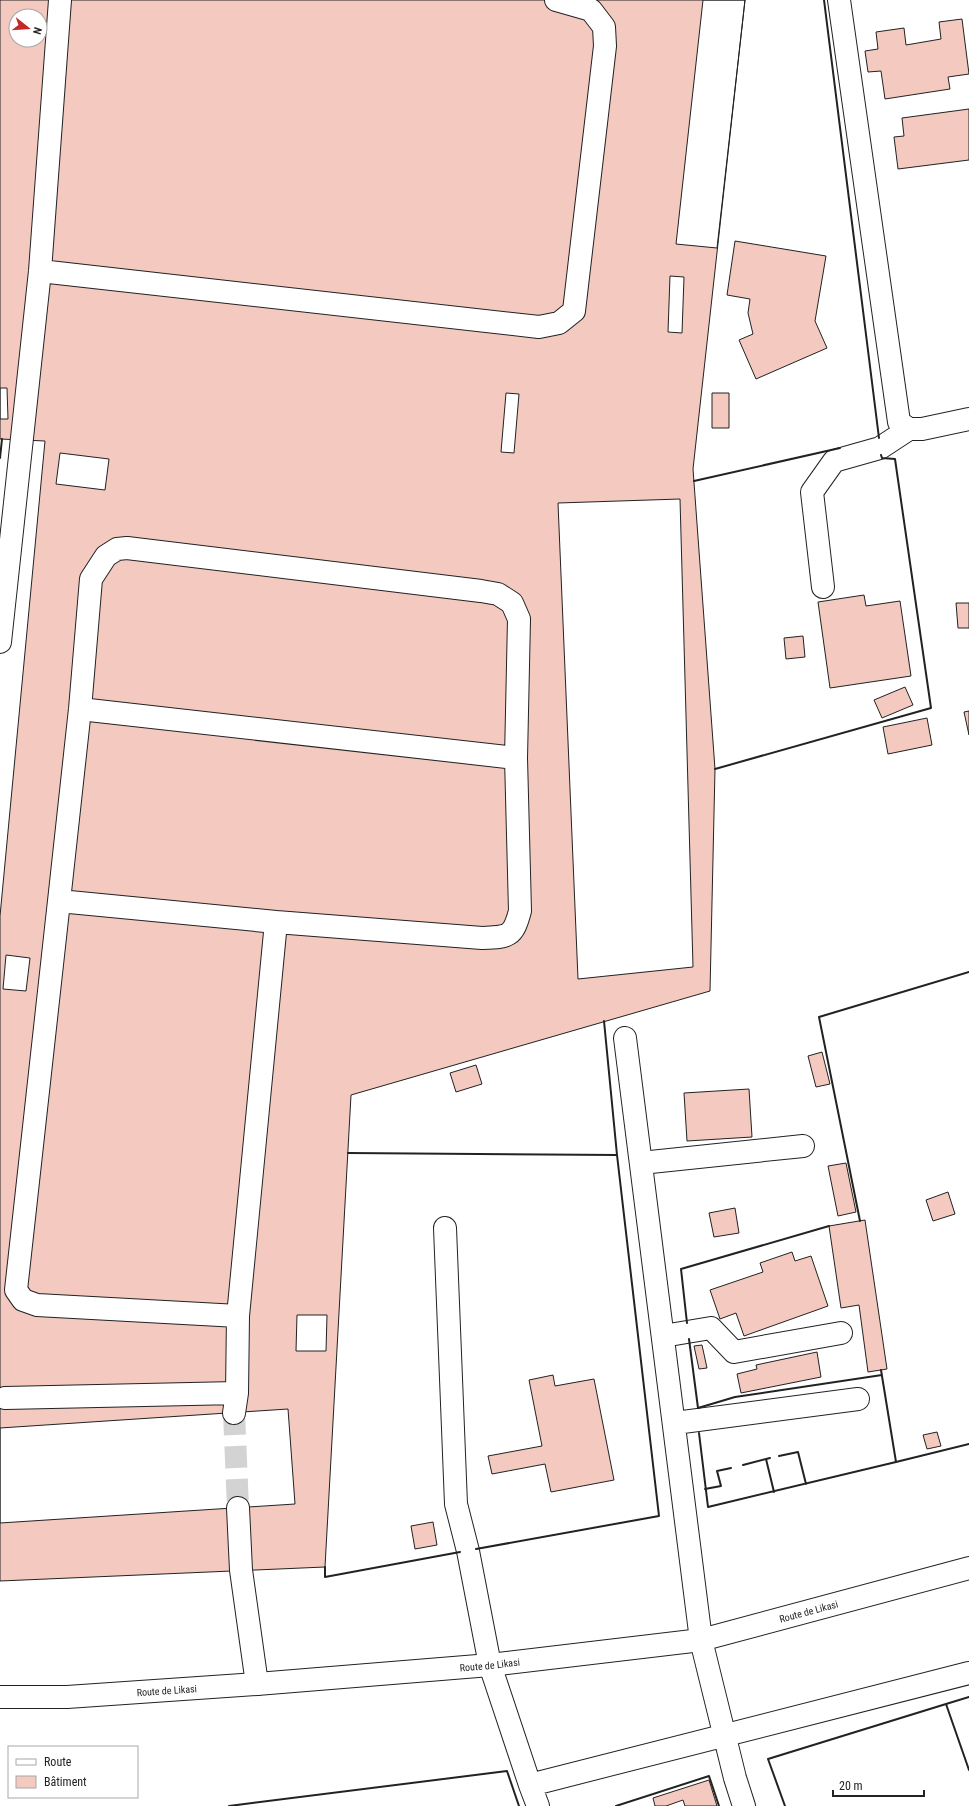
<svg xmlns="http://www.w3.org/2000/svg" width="969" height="1806" viewBox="0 0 969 1806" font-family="'Roboto Condensed',sans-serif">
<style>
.building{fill:#f3c9c0;stroke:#222;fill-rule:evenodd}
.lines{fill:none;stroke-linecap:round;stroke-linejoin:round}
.minor-tunnel{stroke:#d3d3d3;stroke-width:22;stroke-dasharray:22 11;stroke-linecap:butt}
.minor-casing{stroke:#222;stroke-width:24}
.highway-casing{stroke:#222;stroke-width:24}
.minor{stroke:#fff;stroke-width:22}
.highway{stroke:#fff;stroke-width:22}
.wall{stroke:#222;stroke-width:2}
.labels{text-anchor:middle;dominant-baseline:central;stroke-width:3;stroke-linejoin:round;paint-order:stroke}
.street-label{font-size:10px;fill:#222;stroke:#fff}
</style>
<rect width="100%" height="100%" fill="#fff"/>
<!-- building -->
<path class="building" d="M 0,0 L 745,0 L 693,469 L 715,769 L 710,991 L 351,1095 L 325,1567 L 0,1581 L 0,916 L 45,441 L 0,439 ZM 16,16 L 40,16 L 40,40 L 16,40 Z
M 703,0 L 745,0 L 717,248 L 676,244 Z
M 962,19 L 969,74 L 948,77 L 950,89 L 885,99 L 881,71 L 868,72 L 865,51 L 878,49 L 876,32 L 904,28 L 906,45 L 941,39 L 939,22 Z
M 969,109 L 969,160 L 898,169 L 894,137 L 904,136 L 902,118 Z
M 735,241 L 826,256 L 815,321 L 827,348 L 756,379 L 739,340 L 753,334 L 748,313 L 750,299 L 727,295 Z
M 670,276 L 684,277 L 682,333 L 668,332 Z
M 0,388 L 7,388 L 8,419 L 0,419 Z
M 506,393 L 519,394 L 514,453 L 501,452 Z
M 712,393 L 729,393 L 729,428 L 712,428 Z
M 60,453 L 109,459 L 105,490 L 56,484 Z
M 680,499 L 693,967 L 578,979 L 558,503 Z
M 864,595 L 866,606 L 900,601 L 911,676 L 830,688 L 818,602 Z
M 956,603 L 969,603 L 969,628 L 958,628 Z
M 803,636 L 805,657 L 786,659 L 784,638 Z
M 905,687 L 913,705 L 882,718 L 874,700 Z
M 969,711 L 969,735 L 964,712 Z
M 927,718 L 932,745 L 888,754 L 883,727 Z
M 6,955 L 30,958 L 26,991 L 3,989 Z
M 822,1052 L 830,1084 L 816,1087 L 808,1056 Z
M 476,1065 L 482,1084 L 456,1092 L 450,1073 Z
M 749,1089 L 752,1137 L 687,1141 L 684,1093 Z
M 846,1163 L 856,1212 L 838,1216 L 828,1166 Z
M 948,1192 L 955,1214 L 933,1221 L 926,1200 Z
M 735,1208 L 739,1233 L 714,1237 L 709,1213 Z
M 865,1220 L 887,1369 L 868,1372 L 859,1305 L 841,1308 L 829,1226 Z
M 792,1252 L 795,1261 L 811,1256 L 828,1306 L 744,1336 L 736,1313 L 720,1319 L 710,1290 L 763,1272 L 760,1263 Z
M 297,1315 L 327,1315 L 326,1351 L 296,1351 Z
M 702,1345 L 707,1368 L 699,1369 L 694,1346 Z
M 817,1352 L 821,1377 L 741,1393 L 737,1374 L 757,1369 L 756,1365 Z
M 553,1375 L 555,1386 L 594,1379 L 614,1480 L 551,1492 L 545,1464 L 492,1474 L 488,1456 L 542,1446 L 529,1380 Z
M 288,1409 L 295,1504 L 0,1523 L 0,1428 Z
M 937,1432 L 941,1446 L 927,1449 L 923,1435 Z
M 433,1522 L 437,1545 L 415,1549 L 411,1526 Z
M 709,1780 L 717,1806 L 685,1806 L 683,1800 L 666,1806 L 655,1806 L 653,1798 Z"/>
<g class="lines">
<!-- minor-tunnel -->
<path class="minor-tunnel" d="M 234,1413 L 238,1508"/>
<defs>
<path id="minor" d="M 839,0 L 899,422 L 909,429 L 922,429 L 969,419
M 40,271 L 539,327 L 559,323 L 574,311 L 605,46 L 604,27 L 591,10 L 556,0
M 127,548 L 481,591 L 498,594 L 512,603 L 519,619 L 516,758 L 520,911 C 513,937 509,937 482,938 L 276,922 L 59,901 L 80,709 L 91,579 L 106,556 L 117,549 Z
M 823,587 L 812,492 L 834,461 L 880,448 L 909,429
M 0,642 L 40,271 L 60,0
M 80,709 L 516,758
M 59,901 L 16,1290 L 23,1300 L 37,1305 L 238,1316
M 625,1038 L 701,1640 L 735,1778 L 744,1806
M 641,1163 L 803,1146
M 445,1228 L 456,1504 L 468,1551 L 490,1665 L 530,1785 L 969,1673
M 663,1336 L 711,1328 L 734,1352 L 841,1333
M 5,1398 L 237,1393
M 234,1413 L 237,1393 L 238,1316 L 276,922
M 675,1423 L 858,1399
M 238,1508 L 241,1570 L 257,1684
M 530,1785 L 538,1806"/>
<g id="highway">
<path id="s1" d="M 0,1697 L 67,1697 L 257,1684 L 490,1665 L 701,1640 L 969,1568"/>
</g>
</defs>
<!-- minor casing -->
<use href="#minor" class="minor-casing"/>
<!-- highway casing -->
<use href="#highway" class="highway-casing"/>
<!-- minor -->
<use href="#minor" class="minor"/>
<!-- highway -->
<use href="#highway" class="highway"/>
<!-- wall -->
<path class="wall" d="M 824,0 L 879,438
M 0,458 L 2,439
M 694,481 L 840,448
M 715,769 L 931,708 L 895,459 L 882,458 L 881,455
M 348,1153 L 617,1155
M 860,1221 L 819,1017 L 969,972
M 687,1323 L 681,1269 L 829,1226
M 689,1339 L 698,1408 L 735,1397 L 882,1375
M 699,1433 L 708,1507 L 896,1462 L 881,1370
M 779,1456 L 798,1452 L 806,1484
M 766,1459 L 774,1492
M 896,1462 L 969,1444
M 743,1465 L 770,1458
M 705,1489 L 721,1486 L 717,1471 L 731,1468
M 476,1549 L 659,1516 L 617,1155 L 604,1021
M 325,1567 L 325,1577 L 460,1552
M 946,1704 L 969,1697
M 229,1806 L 507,1771 L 519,1806
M 616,1806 L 709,1776 L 719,1806
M 785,1806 L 768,1759 L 946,1704 L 969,1770"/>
</g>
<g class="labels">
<!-- street labels -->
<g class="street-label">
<text stroke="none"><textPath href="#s1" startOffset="815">Route de Likasi</textPath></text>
<text stroke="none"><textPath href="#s1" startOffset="491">Route de Likasi</textPath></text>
<text stroke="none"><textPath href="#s1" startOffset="167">Route de Likasi</textPath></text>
</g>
</g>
<!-- legend -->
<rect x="8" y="1746" width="130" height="52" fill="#ffffff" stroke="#a7a7a7"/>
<rect x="16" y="1759" width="20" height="6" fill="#ffffff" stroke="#a7a7a7"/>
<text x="44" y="1766" font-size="12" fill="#222222">Route</text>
<rect x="16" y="1776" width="20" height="12" fill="#f3c9c0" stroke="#a7a7a7"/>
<text x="44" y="1786" font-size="12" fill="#222222">Bâtiment</text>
<!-- north arrow -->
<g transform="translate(28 28) rotate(107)"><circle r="19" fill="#ffffff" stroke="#a7a7a7"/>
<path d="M0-3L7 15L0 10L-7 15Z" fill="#c62828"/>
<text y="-6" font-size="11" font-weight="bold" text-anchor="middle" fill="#222222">N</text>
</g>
<!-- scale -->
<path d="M833 1790v6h91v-6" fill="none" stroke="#222222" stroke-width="2"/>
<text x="839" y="1790" font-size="12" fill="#222222" stroke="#ffffff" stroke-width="3" paint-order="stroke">20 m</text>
</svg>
